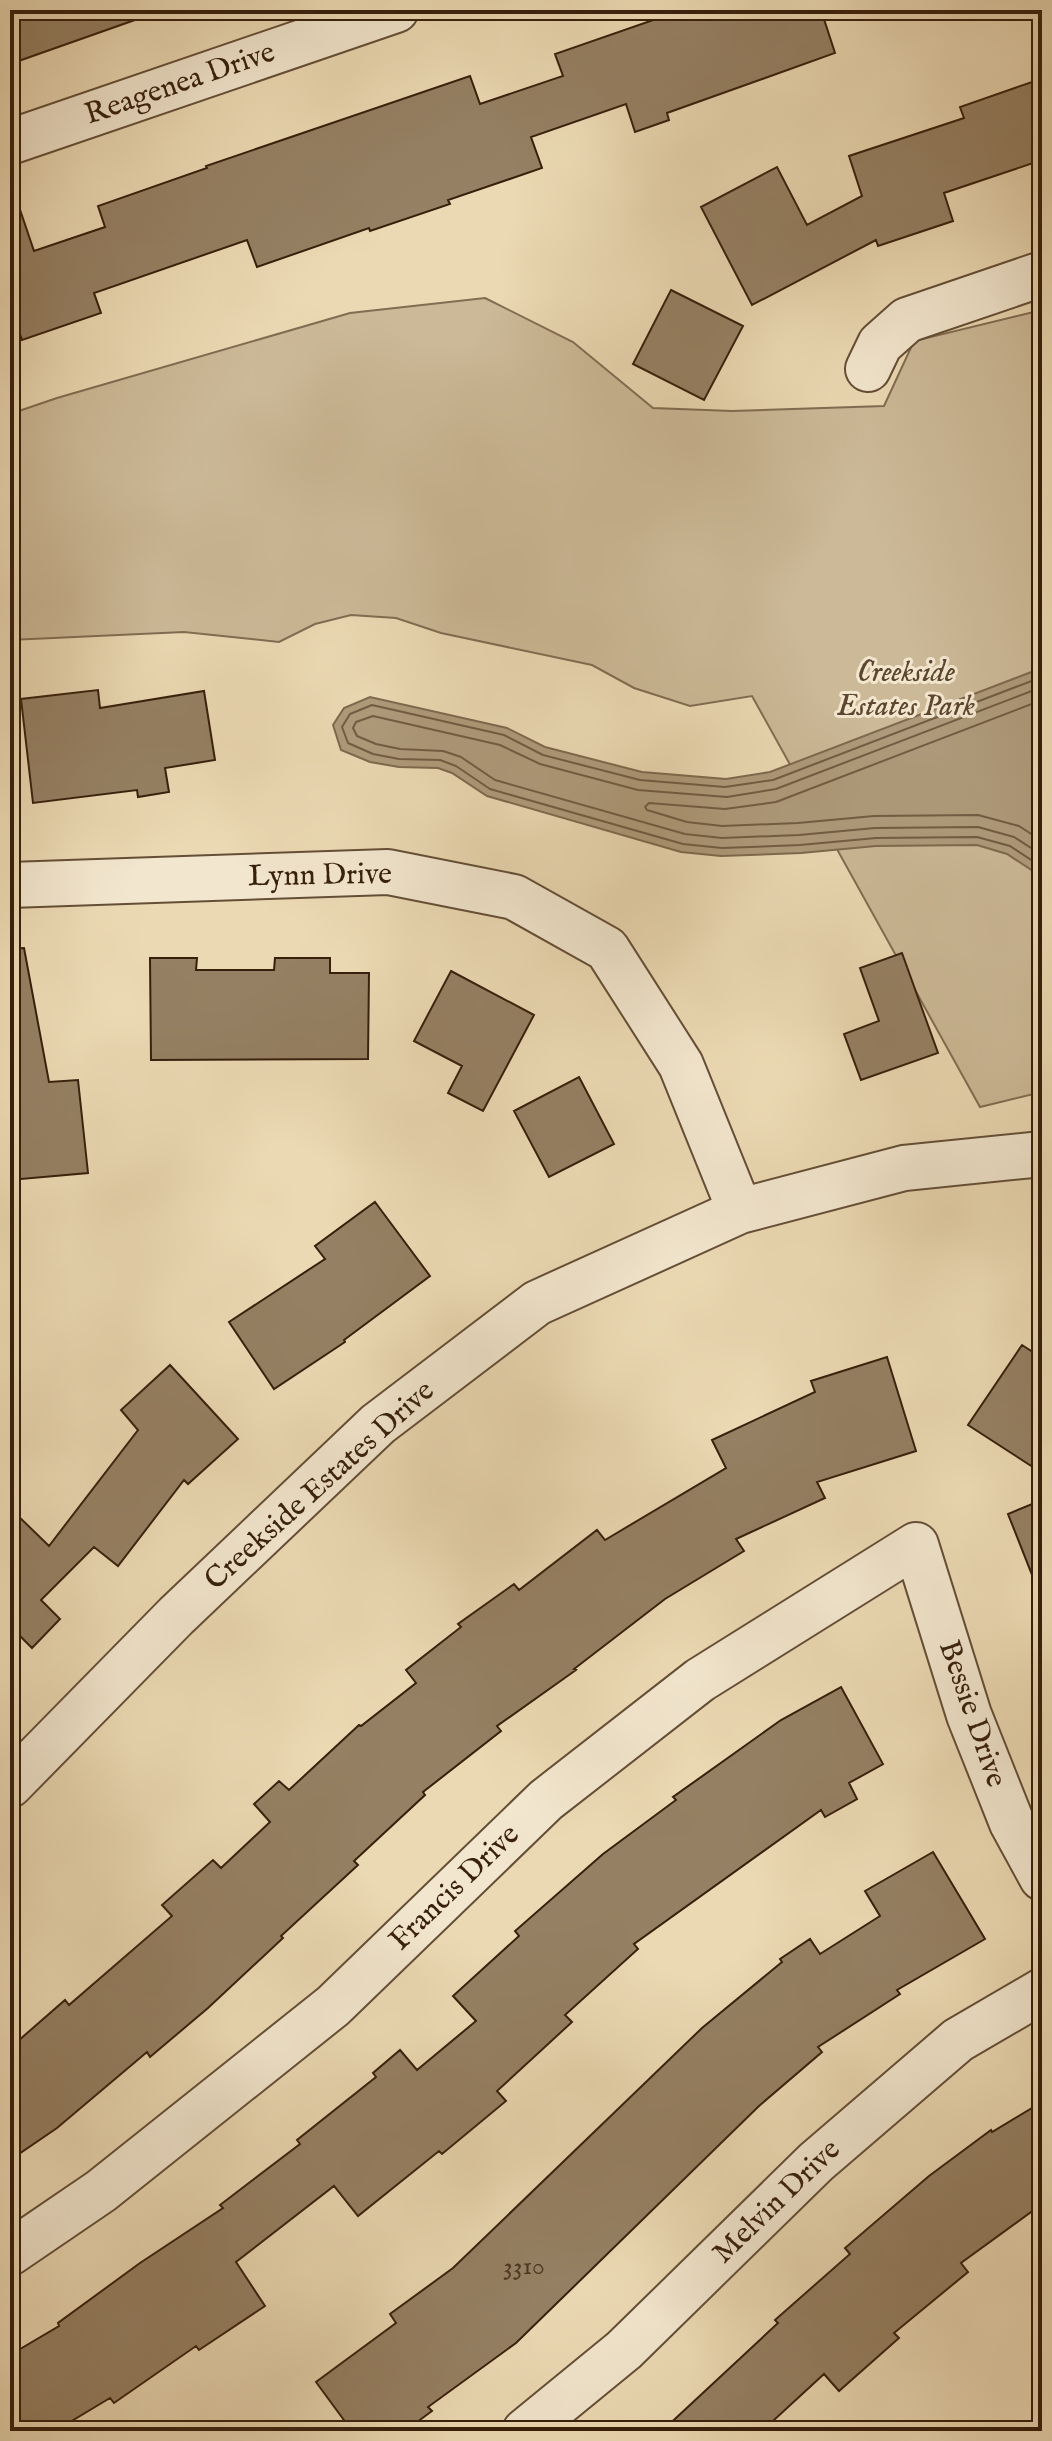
<svg xmlns="http://www.w3.org/2000/svg" width="1052" height="2441" viewBox="0 0 1052 2441" font-family="'IM FELL English',serif">
<style>
.green{fill:#ccb997;stroke:#826c52;stroke-width:2}
.water{fill:#ae9a7a;stroke:#7e694e;stroke-width:2}
.lines{fill:none;stroke-linecap:round;stroke-linejoin:round}
.shore{stroke:#725c43;stroke-width:2}
.building{fill:#958063;stroke:#371f0c;stroke-width:2}
.minor-casing{stroke:#644e36;stroke-width:48}
.minor{stroke:#f2e6ce;stroke-width:44}
.labels{text-anchor:middle;dominant-baseline:central;stroke-width:6;stroke-linejoin:round;paint-order:stroke}
.number-label{font-size:26px;fill:#4e3722}
.street-label{font-size:30px;fill:#371f0c;stroke:#f2e6ce}
.park-label{font-size:30px;font-style:italic;fill:#5c462f;stroke:#f2e6ce}
</style>
<rect width="100%" height="100%" fill="#ebd9b3"/>
<filter id="stains"><feTurbulence type="fractalNoise" baseFrequency=".0025" numOctaves="4"/><feColorMatrix values="0 0 0 0 .2 0 0 0 0 .09 0 0 0 0 .02 0 0 0 .5 -.17"/></filter>
<radialGradient id="worn" r=".72"><stop offset=".6" stop-color="#630" stop-opacity="0"/><stop offset="1" stop-color="#630" stop-opacity=".3"/></radialGradient>
<!-- green -->
<path class="green" d="M 485,298 L 573,342 L 653,408 L 732,411 L 884,406 L 914,341 L 1042,310 L 1042,1092 L 980,1107 L 752,696 L 690,706 L 634,688 L 592,665 L 441,633 L 396,618 L 351,615 L 315,624 L 279,642 L 184,632 L 10,640 L 10,414 L 57,398 L 350,313 Z"/>
<!-- water -->
<path class="water" d="M 1042,668 L 1042,877 L 1007,854 L 977,845 L 876,846 L 801,853 L 721,856 L 681,852 L 487,796 L 452,773 L 438,768 L 399,767 L 370,762 L 341,750 L 333,725 L 344,708 L 370,697 L 507,728 L 545,747 L 642,772 L 726,779 L 770,772 Z"/>
<g class="lines">
<!-- shore -->
<path class="shore" d="M 1042,677 L 773,780 L 725,787 L 640,780 L 543,755 L 504,735 L 372,705 L 350,714 L 342,727 L 348,743 L 373,754 L 399,759 L 440,760 L 456,766 L 490,789 L 683,844 L 722,848 L 800,845 L 876,838 L 977,837 L 1010,846 L 1042,867
M 1042,687 L 776,789 L 727,797 L 638,790 L 540,764 L 500,745 L 373,716 L 356,722 L 353,728 L 357,736 L 376,744 L 400,749 L 443,751 L 461,757 L 495,780 L 685,834 L 722,838 L 799,835 L 875,828 L 978,827 L 1014,837 L 1042,855
M 1042,700 L 776,802 L 725,809 L 649,803 L 645,807 L 647,810 L 687,822 L 722,826 L 798,823 L 874,816 L 978,815 L 1019,826 L 1042,841"/>
</g>
<!-- building -->
<path class="building" d="M 10,10 L 148,10 L 149,15 L 10,64 Z
M 682,10 L 821,10 L 835,53 L 667,113 L 669,120 L 635,132 L 626,104 L 531,137 L 542,168 L 448,200 L 450,204 L 370,231 L 369,228 L 257,267 L 247,240 L 94,293 L 101,313 L 22,340 L 10,304 L 10,196 L 15,195 L 34,251 L 105,227 L 98,206 L 207,168 L 206,166 L 470,76 L 480,104 L 563,76 L 555,54 Z
M 1032,82 L 1042,110 L 1042,160 L 944,193 L 953,221 L 878,246 L 876,240 L 752,305 L 701,207 L 777,167 L 807,225 L 862,196 L 849,156 L 964,118 L 960,107 Z
M 671,290 L 743,326 L 704,400 L 633,364 Z
M 98,690 L 100,708 L 204,691 L 215,760 L 165,768 L 169,792 L 138,797 L 137,790 L 33,803 L 21,699 Z
M 24,948 L 49,1082 L 78,1080 L 88,1173 L 10,1180 L 10,949 Z
M 902,953 L 938,1053 L 861,1080 L 844,1034 L 879,1021 L 860,968 Z
M 150,958 L 197,958 L 196,970 L 274,970 L 275,958 L 330,958 L 330,973 L 369,973 L 368,1059 L 151,1060 Z
M 451,971 L 534,1015 L 483,1111 L 448,1093 L 462,1066 L 414,1041 Z
M 579,1077 L 614,1144 L 549,1177 L 514,1111 Z
M 375,1202 L 430,1276 L 344,1340 L 345,1342 L 274,1389 L 229,1322 L 325,1259 L 315,1246 Z
M 1022,1345 L 1042,1358 L 1042,1473 L 968,1425 Z
M 887,1357 L 916,1451 L 817,1482 L 825,1498 L 736,1539 L 744,1551 L 665,1599 L 574,1669 L 576,1670 L 497,1726 L 501,1731 L 423,1792 L 425,1795 L 354,1861 L 358,1865 L 281,1936 L 283,1938 L 208,2008 L 150,2057 L 147,2052 L 57,2128 L 10,2160 L 10,2048 L 65,2000 L 69,2005 L 172,1916 L 162,1905 L 213,1860 L 221,1868 L 270,1822 L 254,1804 L 279,1781 L 289,1790 L 359,1725 L 361,1726 L 416,1683 L 406,1670 L 461,1627 L 458,1624 L 514,1584 L 519,1590 L 597,1530 L 605,1540 L 726,1468 L 712,1440 L 815,1392 L 811,1381 Z
M 170,1365 L 238,1439 L 188,1484 L 184,1480 L 118,1566 L 94,1547 L 41,1600 L 60,1619 L 32,1648 L 13,1629 L 10,1632 L 10,1508 L 49,1546 L 138,1430 L 121,1410 Z
M 1042,1500 L 1042,1594 L 1040,1595 L 1008,1514 Z
M 841,1687 L 883,1764 L 849,1783 L 857,1799 L 825,1817 L 821,1810 L 634,1944 L 638,1949 L 565,2015 L 572,2022 L 497,2091 L 506,2101 L 442,2154 L 439,2151 L 358,2216 L 334,2186 L 236,2262 L 265,2306 L 199,2350 L 196,2346 L 114,2403 L 110,2398 L 55,2431 L 10,2431 L 10,2355 L 59,2326 L 58,2323 L 140,2263 L 223,2208 L 220,2205 L 300,2144 L 297,2140 L 376,2077 L 373,2073 L 400,2050 L 417,2070 L 476,2021 L 453,1996 L 519,1936 L 515,1931 L 603,1854 L 676,1800 L 673,1797 L 781,1720 Z
M 933,1852 L 985,1939 L 897,1990 L 900,1994 L 818,2047 L 822,2052 L 759,2106 L 516,2343 L 428,2407 L 432,2411 L 405,2431 L 352,2431 L 316,2382 L 396,2323 L 390,2314 L 453,2268 L 702,2028 L 782,1962 L 780,1959 L 810,1939 L 820,1954 L 880,1916 L 865,1891 Z
M 1042,2102 L 1042,2204 L 961,2263 L 968,2272 L 894,2333 L 899,2338 L 839,2391 L 824,2374 L 762,2431 L 662,2431 L 778,2323 L 775,2320 L 850,2254 L 845,2248 L 929,2176 L 991,2130 L 992,2132 Z"/>
<g class="lines">
<defs>
<path id="minor" d="M 10,142 L 396,10
M 868,369 L 880,344 L 907,320 L 1042,274
M 10,885 L 388,872 L 514,897 L 607,949 L 681,1065 L 740,1211
M 10,1785 L 176,1616 L 378,1424 L 537,1303 L 740,1211 L 904,1168 L 1042,1154
M 10,2253 L 101,2191 L 333,2006 L 546,1800 L 700,1680 L 916,1545 L 969,1715 L 1012,1823 L 1042,1878
M 525,2431 L 624,2350 L 816,2162 L 958,2040 L 1042,1991"/>
</defs>
<!-- minor casing -->
<use href="#minor" class="minor-casing"/>
<!-- minor -->
<use href="#minor" class="minor"/>
</g>
<g class="labels">
<!-- number labels -->
<g class="number-label">
<text x="524" y="2266">3310</text>
</g>
<!-- street labels -->
<g class="street-label">
<text transform="translate(180 84) rotate(-19)">Reagenea Drive</text>
<text transform="translate(320 876) rotate(-1)">Lynn Drive</text>
<text transform="translate(320 1486) rotate(-42)">Creekside Estates Drive</text>
<text transform="translate(972 1714) rotate(71)">Bessie Drive</text>
<text transform="translate(455 1888) rotate(-44)">Francis Drive</text>
<text transform="translate(777 2202) rotate(-44)">Melvin Drive</text>
</g>
<!-- park labels -->
<g class="park-label">
<text x="906" y="673">Creekside<tspan x="906" dy="34">Estates Park</tspan></text>
</g>
</g>
<!-- margin -->
<rect width="1052" height="2441" fill="none" stroke="#ebd9b3" stroke-width="40"/>
<rect x="12" y="12" width="1028" height="2417" fill="none" stroke="#371f0c" stroke-width="4"/>
<rect x="20" y="20" width="1012" height="2401" fill="none" stroke="#371f0c" stroke-width="2"/>
<rect width="100%" height="100%" filter="url(#stains)"/>
<rect width="100%" height="100%" fill="url(#worn)"/>
</svg>
